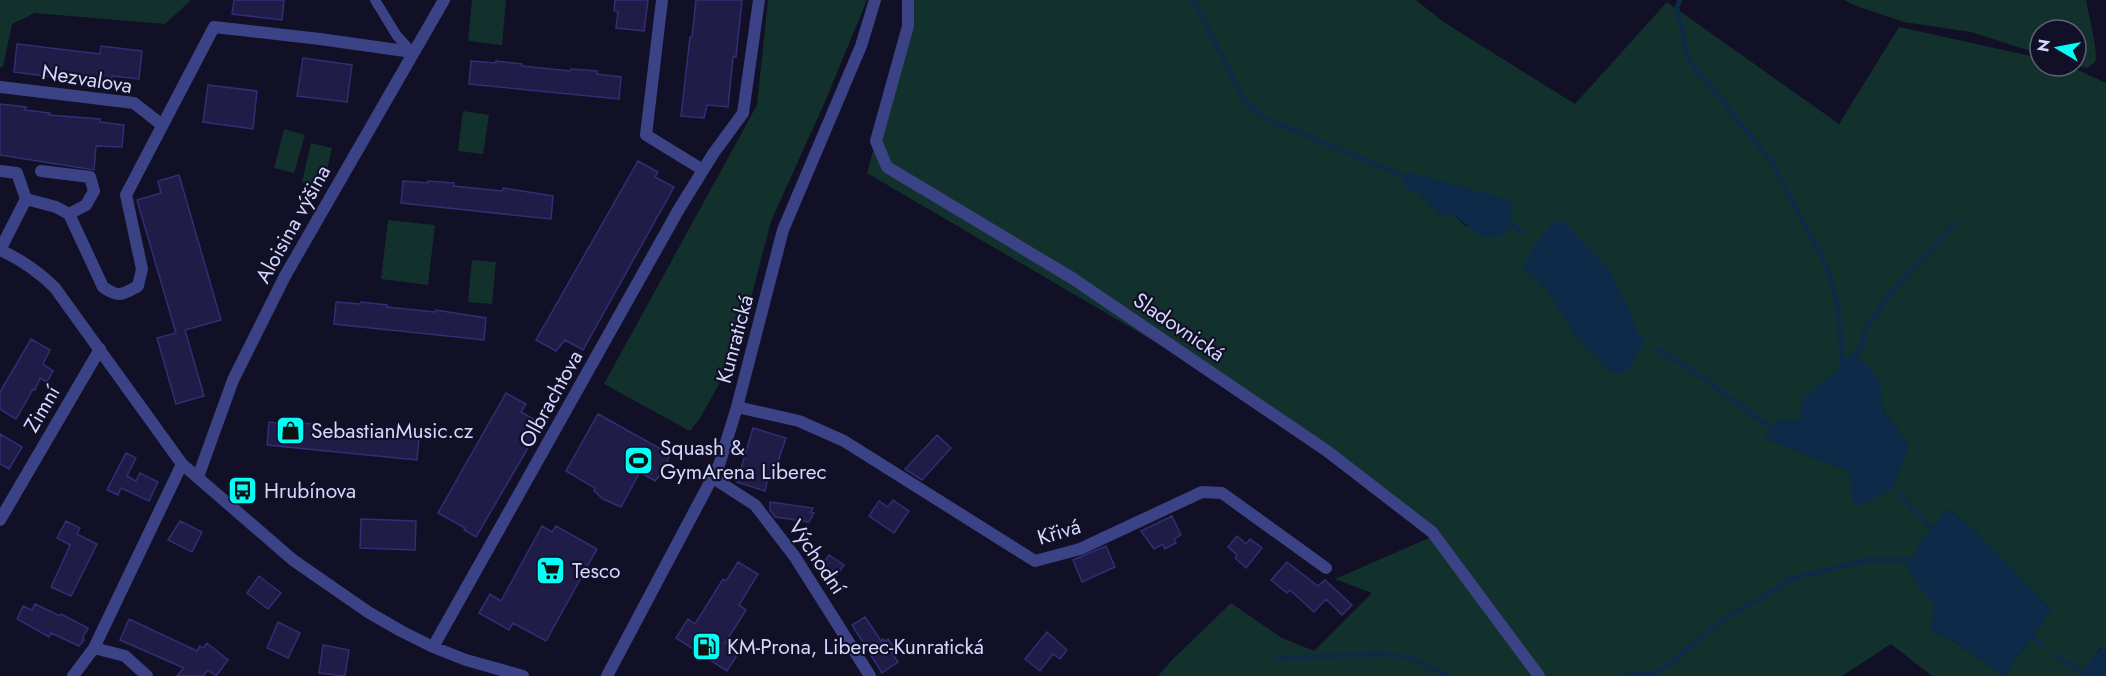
<svg xmlns="http://www.w3.org/2000/svg" width="2106" height="676" viewBox="0 0 2106 676" font-family="Jost,sans-serif">
<style>
.green{fill:#13312c;fill-rule:evenodd}
.water{fill:#0d2b49}
.lines{fill:none;stroke-linecap:round;stroke-linejoin:round}
.stream{stroke:#0d2b49;stroke-width:4.5}
.building{fill:#1f1c48;stroke:#322e74;stroke-width:1.5}
.pedestrian{stroke:#3b4386;stroke-width:10}
.minor{stroke:#3b4386;stroke-width:12}
.tertiary{stroke:#3b4386;stroke-width:12}
.labels{text-anchor:middle;dominant-baseline:central;stroke-width:4.5;stroke-linejoin:round;paint-order:stroke}
.street-label{font-size:21px;fill:#d6d7ff;stroke:#111027}
.poi-label{font-size:21px;fill:#d6d7ff;stroke:#111027;text-anchor:start}
</style>
<rect width="100%" height="100%" fill="#111027"/>
<!-- green -->
<path class="green" d="M 0,0 L 191,0 L 165,24 L 35,13 L 12,24 L 3,67 L 0,67 Z
M 472,0 L 506,0 L 502,45 L 468,41 Z
M 768,0 L 867,0 L 824,104 L 771,221 L 737,352 L 700,418 L 690,431 L 604,384 L 757,105 Z
M 903,0 L 1416,0 L 1442,21 L 1575,104 L 1667,2 L 1839,124 L 1899,27 L 2040,58 L 2040,66 L 2069,66 L 2106,83 L 2106,649 L 2101,647 L 2082,673 L 2083,676 L 1932,676 L 1891,644 L 1842,676 L 1158,676 L 1171,661 L 1231,603 L 1282,638 L 1314,651 L 1372,593 L 1335,579 L 1438,534 L 1307,431 L 867,173 L 908,26 ZM 1419,193 L 1512,210 L 1510,228 L 1466,226 L 1453,214 L 1440,215 ZM 1543,235 L 1577,337 L 1547,290 L 1523,267 ZM 1856,356 L 1877,376 L 1884,412 L 1909,445 L 1849,471 L 1766,439 L 1777,420 L 1798,422 L 1804,398 ZM 1947,508 L 1973,529 L 2051,610 L 2004,676 L 1946,636 L 1931,633 Z
M 1844,0 L 2086,0 C 2088,12 2099,54 2095,62 C 2093,64 2090,66 2088,68 L 2076,66 L 2076,30 L 2040,30 L 2040,54 L 1971,32 L 1904,22 L 1859,7 Z
M 463,111 L 489,115 L 483,154 L 458,151 Z
M 284,129 L 305,135 L 294,173 L 274,168 Z
M 311,143 L 332,148 L 323,187 L 302,182 Z
M 388,220 L 435,225 L 428,285 L 381,279 Z
M 472,260 L 496,262 L 492,304 L 468,302 Z"/>
<!-- water -->
<path class="water" d="M 1407,172 L 1509,199 L 1512,210 L 1510,228 L 1500,236 L 1482,237 L 1453,214 L 1440,215 L 1419,193 L 1403,188 Z
M 1553,222 L 1565,222 L 1611,272 L 1630,312 L 1642,346 L 1627,372 L 1613,374 L 1577,337 L 1547,290 L 1523,267 L 1533,248 Z
M 1856,356 L 1878,376 L 1884,412 L 1909,445 L 1893,489 L 1861,505 L 1853,503 L 1849,471 L 1766,439 L 1777,420 L 1798,422 L 1803,398 Z
M 1947,508 L 1973,529 L 2051,610 L 2004,676 L 1946,636 L 1930,633 L 1934,606 L 1907,570 L 1920,543 Z
M 2102,647 L 2106,649 L 2106,676 L 2083,676 L 2081,673 Z"/>
<g class="lines">
<!-- stream -->
<path class="stream" d="M 1193,0 L 1246,103 L 1269,120 L 1410,179
M 1680,0 L 1677,7 L 1688,59 L 1771,161 L 1827,267 L 1838,306 L 1843,371
M 1506,218 L 1521,232
M 1635,335 L 1643,340
M 1656,349 L 1689,368 L 1775,431
M 1843,364 L 1862,348 L 1864,332 L 1891,292 L 1957,222
M 1900,495 L 1935,532
M 2028,634 L 2043,645
M 2056,655 L 2086,676
M 1277,658 L 1383,654 L 1411,658 L 1448,676
M 1621,676 L 1659,672 L 1724,619 L 1794,578 L 1867,560 L 1915,560"/>
</g>
<!-- building -->
<path class="building" d="M 234,0 L 284,0 L 282,20 L 232,14 Z
M 615,0 L 648,0 L 644,31 L 616,28 L 618,12 L 614,11 Z
M 696,0 L 742,0 L 736,57 L 733,57 L 728,107 L 707,105 L 704,118 L 681,116 L 690,37 L 692,37 Z
M 17,44 L 100,54 L 101,46 L 142,51 L 139,79 L 112,76 L 111,84 L 14,72 Z
M 303,58 L 352,65 L 347,102 L 297,96 Z
M 471,61 L 496,63 L 496,61 L 522,64 L 522,66 L 570,71 L 571,69 L 597,71 L 597,74 L 621,77 L 619,99 L 469,84 Z
M 208,85 L 257,91 L 253,129 L 203,122 Z
M 0,104 L 26,107 L 25,110 L 50,113 L 49,115 L 100,119 L 100,122 L 124,125 L 122,147 L 96,146 L 94,170 L 0,155 Z
M 638,161 L 658,172 L 655,177 L 674,187 L 583,350 L 565,340 L 556,351 L 536,340 Z
M 179,175 L 221,320 L 185,330 L 204,396 L 176,404 L 157,338 L 176,333 L 137,200 L 161,193 L 158,181 Z
M 403,181 L 428,183 L 428,181 L 454,183 L 454,186 L 502,191 L 503,188 L 553,196 L 551,219 L 401,203 Z
M 336,302 L 360,304 L 361,302 L 387,305 L 387,307 L 435,312 L 436,310 L 486,318 L 484,340 L 334,324 Z
M 31,339 L 50,350 L 43,364 L 53,371 L 47,382 L 40,378 L 35,390 L 33,389 L 16,419 L 0,409 L 0,392 Z
M 506,393 L 526,404 L 521,412 L 542,424 L 476,537 L 464,530 L 465,528 L 438,513 Z
M 598,414 L 670,454 L 663,471 L 655,481 L 640,472 L 621,507 L 603,499 L 594,491 L 595,488 L 566,471 Z
M 269,422 L 293,425 L 294,422 L 320,425 L 320,428 L 368,432 L 368,430 L 419,438 L 417,460 L 267,445 Z
M 753,428 L 786,438 L 772,479 L 768,478 L 765,491 L 737,482 Z
M 0,434 L 22,447 L 9,469 L 0,464 Z
M 937,435 L 951,448 L 922,480 L 905,469 Z
M 126,453 L 136,458 L 127,476 L 136,481 L 140,473 L 158,482 L 149,501 L 121,488 L 118,495 L 107,490 Z
M 893,500 L 909,511 L 894,533 L 869,516 L 879,501 L 888,507 Z
M 770,502 L 813,508 L 811,512 L 814,513 L 809,522 L 775,517 L 770,510 Z
M 1172,516 L 1181,535 L 1174,539 L 1176,543 L 1165,549 L 1163,544 L 1154,549 L 1141,531 Z
M 361,519 L 416,521 L 415,550 L 360,548 Z
M 66,521 L 80,528 L 77,534 L 97,544 L 71,596 L 51,587 L 70,545 L 57,538 Z
M 180,521 L 202,532 L 192,552 L 168,540 Z
M 542,526 L 552,532 L 556,526 L 597,549 L 546,641 L 513,623 L 509,630 L 479,613 L 490,594 L 501,601 Z
M 1237,536 L 1246,544 L 1250,539 L 1262,548 L 1246,568 L 1235,558 L 1237,555 L 1228,547 Z
M 1106,546 L 1115,567 L 1082,582 L 1073,560 Z
M 829,555 L 844,565 L 837,575 L 822,565 Z
M 738,562 L 758,574 L 739,605 L 746,610 L 725,643 L 739,652 L 727,671 L 676,638 L 688,619 L 695,624 L 723,579 L 726,581 Z
M 1287,562 L 1318,586 L 1325,580 L 1352,605 L 1342,615 L 1326,599 L 1314,612 L 1290,590 L 1287,593 L 1271,580 Z
M 259,576 L 281,593 L 268,609 L 247,593 Z
M 35,604 L 60,616 L 61,614 L 88,628 L 83,637 L 84,640 L 79,646 L 51,633 L 49,637 L 17,619 L 23,606 L 32,610 Z
M 865,617 L 881,641 L 883,639 L 885,642 L 888,639 L 896,650 L 892,653 L 898,662 L 882,673 L 852,625 Z
M 129,619 L 197,651 L 200,646 L 203,648 L 207,643 L 228,660 L 216,676 L 208,670 L 203,676 L 177,676 L 184,668 L 120,640 Z
M 278,622 L 300,633 L 288,658 L 267,648 Z
M 1047,632 L 1067,650 L 1060,659 L 1053,654 L 1040,671 L 1025,659 Z
M 323,645 L 349,650 L 345,676 L 319,673 Z"/>
<g class="lines">
<!-- pedestrian -->
<path class="pedestrian" d="M 375,0 L 397,36 L 412,52"/>
<!-- minor -->
<path class="minor" d="M 662,0 L 646,135 L 703,170
M 908,0 L 908,26 L 876,141 L 887,167 L 1072,278 L 1327,451 L 1432,532 L 1539,676
M 0,87 L 134,103 L 162,125
M 0,171 L 17,173 L 26,199 L 0,250 C 22,260 38,271 55,288 L 182,464 L 293,560 L 368,612 L 401,631 L 433,647 L 466,660 L 523,676
M 26,199 L 56,207 L 69,214 L 86,205 L 94,191 L 90,177 L 41,171
M 69,214 L 103,287 C 119,298 122,295 138,286 L 142,269 L 126,195 L 214,27 L 320,39 L 412,52
M 737,407 L 799,421 L 844,441 L 1035,561 L 1080,549 L 1202,492 L 1222,493 L 1326,568
M 198,477 L 233,380 L 285,276 L 444,0
M 713,478 L 755,505 L 795,557 L 870,676
M 0,520 L 100,349
M 433,647 L 679,209 L 713,154 L 743,113 L 759,0
M 94,648 L 125,656 L 147,676
M 73,676 L 94,648 L 182,464"/>
<!-- tertiary -->
<path class="tertiary" d="M 607,676 L 719,465 L 737,407 L 783,230 L 861,46 L 875,0"/>
</g>
<!-- icons -->
<defs>
<symbol id="shop-square" viewBox="-11 -11 22 22"><rect x="-9" y="-9" width="18" height="18" rx="4" fill="#04fdf4" stroke="#111027"/><path d="M-5-2.5h2.3a2.7 3.5 0 0 1 5.4 0H5L5.5 6h-11ZM-1.5-2.5h3a1.5 2.3 0 0 0-3 0Z" fill="#111"/></symbol>
<symbol id="stadium-square" viewBox="-11 -11 22 22"><rect x="-9" y="-9" width="18" height="18" rx="4" fill="#04fdf4" stroke="#111027"/><path d="M0-5a6.5 5 0 1 0 0 10a6.5 5 0 1 0 0-10ZM-3.5-1.8h7v3.6h-7Z" fill="#111"/></symbol>
<symbol id="bus-square" viewBox="-11 -11 22 22"><rect x="-9" y="-9" width="18" height="18" rx="4" fill="#04fdf4" stroke="#111027"/><path d="M-5-6H5V4H4V6H2V4H-2V6H-4V4H-5ZM-3.5-4V0h7V-4ZM-3.5 1.2v1.5H-2V1.2ZM2 1.2v1.5H3.5V1.2Z" fill="#111"/></symbol>
<symbol id="supermarket-square" viewBox="-11 -11 22 22"><rect x="-9" y="-9" width="18" height="18" rx="4" fill="#04fdf4" stroke="#111027"/><path d="M-6-5.5h2.5l.6 2H6L4.5 2H-2.5L-4.4-4H-6ZM-1.5 3.2a1.3 1.3 0 1 0 .1 0ZM3 3.2a1.3 1.3 0 1 0 .1 0Z" fill="#111"/></symbol>
<symbol id="fuel-square" viewBox="-11 -11 22 22"><rect x="-9" y="-9" width="18" height="18" rx="4" fill="#04fdf4" stroke="#111027"/><path d="M-5.5-6h7V0h2V4h1.3V-2.5L3-4.5l.8-.8L6-3V5H2.5V1h-1V6h-7ZM-4.2-4.7v3.2H.2V-4.7Z" fill="#111"/></symbol>
</defs>
<g fill-rule="evenodd">
<use href="#shop-square" x="274" y="414" width="33" height="33"/>
<use href="#stadium-square" x="622" y="444" width="33" height="33"/>
<use href="#bus-square" x="226" y="474" width="33" height="33"/>
<use href="#supermarket-square" x="534" y="554" width="33" height="33"/>
<use href="#fuel-square" x="690" y="630" width="33" height="33"/>
</g>
<g class="labels">
<!-- street labels -->
<g class="street-label">
<text transform="translate(87 79) rotate(9)">Nezvalova</text>
<text transform="translate(293 224) rotate(-61)">Aloisina výšina</text>
<text transform="translate(1179 327) rotate(34)">Sladovnická</text>
<text transform="translate(735 339) rotate(-75)">Kunratická</text>
<text transform="translate(551 399) rotate(-61)">Olbrachtova</text>
<text transform="translate(42 409) rotate(-60)">Zimní</text>
<text transform="translate(1059 532) rotate(-17)">Křivá</text>
<text transform="translate(817 557) rotate(56)">Východní</text>
</g>
<!-- poi labels -->
<g class="poi-label">
<text x="311" y="431">SebastianMusic.cz</text>
<text x="660" y="448">Squash &amp;<tspan x="660" dy="24">GymArena Liberec</tspan></text>
<text x="264" y="491">Hrubínova</text>
<text x="572" y="571">Tesco</text>
<text x="727" y="647">KM-Prona, Liberec-Kunratická</text>
</g>
</g>
<!-- north arrow -->
<g transform="translate(2058 48) rotate(280)"><circle r="28" fill="#111027" stroke="#60607d" stroke-width="1.5"/>
<path d="M0-4.5L10 22L0 15L-10 22Z" fill="#04fdf4"/>
<text y="-9" font-size="16" font-weight="bold" text-anchor="middle" fill="#d6d7ff">N</text>
</g>
</svg>
